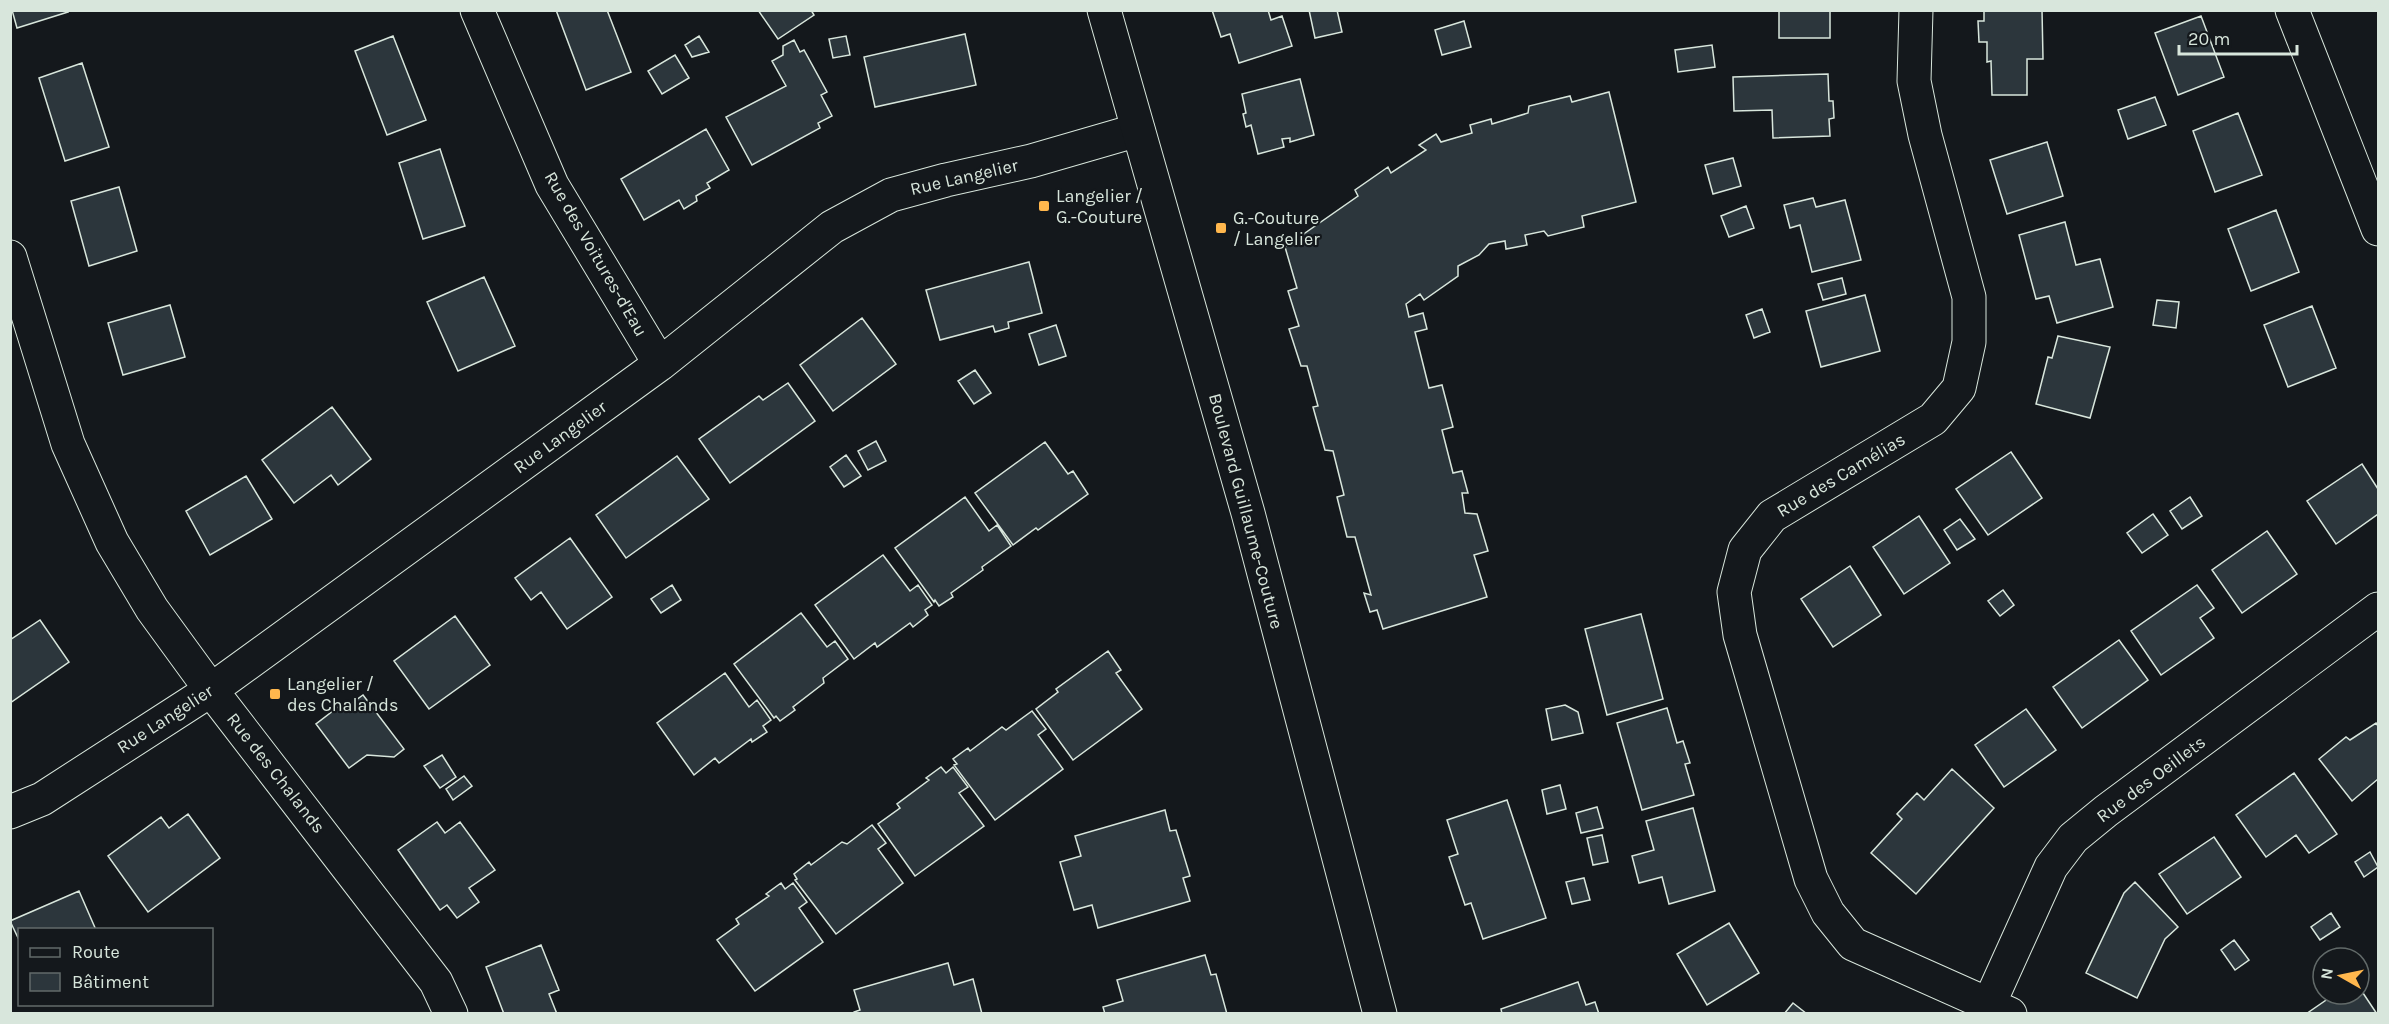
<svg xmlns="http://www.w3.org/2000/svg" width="2389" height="1024" viewBox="0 0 2389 1024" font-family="Karla,sans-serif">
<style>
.building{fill:#2c363c;stroke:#d8e6dc;stroke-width:1.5}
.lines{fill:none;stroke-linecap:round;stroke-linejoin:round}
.minor-casing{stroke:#d8e6dc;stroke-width:35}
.major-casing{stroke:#d8e6dc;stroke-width:35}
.minor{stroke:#14181c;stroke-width:33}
.major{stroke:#14181c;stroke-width:33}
.poi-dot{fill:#ffb74d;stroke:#14181c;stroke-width:2}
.labels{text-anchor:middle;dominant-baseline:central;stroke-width:4.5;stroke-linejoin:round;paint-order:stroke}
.street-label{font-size:18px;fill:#d8e6dc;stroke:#14181c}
.poi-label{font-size:18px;fill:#d8e6dc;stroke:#14181c;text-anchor:start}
</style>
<rect width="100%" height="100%" fill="#14181c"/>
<!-- building -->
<path class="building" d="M 12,10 L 67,10 L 68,12 L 17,28 Z
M 556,10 L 607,10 L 631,72 L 586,90 Z
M 758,10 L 811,10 L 814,15 L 778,39 Z
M 1212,10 L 1268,10 L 1271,20 L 1282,16 L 1292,46 L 1239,63 L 1230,34 L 1221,37 Z
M 1309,10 L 1337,10 L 1342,32 L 1315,38 Z
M 1779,10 L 1830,10 L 1830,38 L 1779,38 Z
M 1984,10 L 2042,10 L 2043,59 L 2027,59 L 2027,95 L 1992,95 L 1991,61 L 1987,62 L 1987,42 L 1979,42 L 1978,21 L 1984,21 Z
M 2201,16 L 2224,77 L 2178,95 L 2155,33 Z
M 1464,21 L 1471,47 L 1442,55 L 1435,30 Z
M 965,34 L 976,85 L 875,107 L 864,57 Z
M 393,36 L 426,120 L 387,135 L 355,51 Z
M 699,36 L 709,52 L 692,57 L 685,45 Z
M 846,36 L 850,55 L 833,58 L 829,39 Z
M 794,40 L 800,52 L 804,50 L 827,92 L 821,95 L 832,116 L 818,123 L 820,128 L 752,165 L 726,117 L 786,86 L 772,61 L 783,55 L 783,46 Z
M 1712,45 L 1715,67 L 1678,72 L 1675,50 Z
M 675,55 L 689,78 L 662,94 L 648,71 Z
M 82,63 L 109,147 L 65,161 L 39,78 Z
M 1828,74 L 1829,101 L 1833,101 L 1834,118 L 1829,119 L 1830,136 L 1773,138 L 1772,110 L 1734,111 L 1733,77 Z
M 1300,79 L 1314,135 L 1290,142 L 1290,138 L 1282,139 L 1284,147 L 1258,154 L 1251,125 L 1246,127 L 1243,114 L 1246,113 L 1242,94 Z
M 1609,92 L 1636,202 L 1582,216 L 1584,227 L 1548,236 L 1544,231 L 1525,235 L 1527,245 L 1506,249 L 1505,241 L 1489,244 L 1479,255 L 1458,266 L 1458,276 L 1424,300 L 1420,294 L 1406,304 L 1409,317 L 1423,313 L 1427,329 L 1415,332 L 1429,388 L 1442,385 L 1453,427 L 1442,430 L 1453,473 L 1462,471 L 1468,493 L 1462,493 L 1465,513 L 1477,514 L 1488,551 L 1474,555 L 1487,597 L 1383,629 L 1377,610 L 1370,612 L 1364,593 L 1371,595 L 1355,537 L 1347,537 L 1337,497 L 1344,495 L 1333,451 L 1325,450 L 1313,407 L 1318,406 L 1307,366 L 1301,366 L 1289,329 L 1299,326 L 1288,291 L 1297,288 L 1285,247 L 1358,196 L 1355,190 L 1388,167 L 1391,173 L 1426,150 L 1419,145 L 1436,134 L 1441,142 L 1472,133 L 1470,125 L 1491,119 L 1492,124 L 1528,113 L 1529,106 L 1570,96 L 1572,102 Z
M 2155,97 L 2166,125 L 2128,139 L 2118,110 Z
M 2238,113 L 2262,175 L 2215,192 L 2193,131 Z
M 706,129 L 729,170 L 707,183 L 710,188 L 696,196 L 697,201 L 684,209 L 679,200 L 644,220 L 621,179 Z
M 2047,142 L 2063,196 L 2007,214 L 1990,160 Z
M 440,149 L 465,226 L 423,239 L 399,163 Z
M 1733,158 L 1741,186 L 1713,194 L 1705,165 Z
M 119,187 L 137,251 L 89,266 L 71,201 Z
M 1813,198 L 1816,207 L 1845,200 L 1861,260 L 1812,272 L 1800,225 L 1790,228 L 1784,205 Z
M 1746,206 L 1754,228 L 1729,237 L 1721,216 Z
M 2276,210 L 2299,272 L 2251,291 L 2228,229 Z
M 2065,222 L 2076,265 L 2100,259 L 2113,307 L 2057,323 L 2049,296 L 2036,299 L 2019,235 Z
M 1029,262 L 1042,313 L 1008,322 L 1009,328 L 995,332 L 993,326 L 940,340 L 926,290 Z
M 484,277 L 515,346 L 458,371 L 427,302 Z
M 1842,278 L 1846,294 L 1823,300 L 1818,284 Z
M 1865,295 L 1880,351 L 1821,367 L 1806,311 Z
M 2157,300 L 2179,302 L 2176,328 L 2153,325 Z
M 170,305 L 185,357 L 123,375 L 108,323 Z
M 2312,306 L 2336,368 L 2288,387 L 2264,325 Z
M 1762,309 L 1770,332 L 1754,338 L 1746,315 Z
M 862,318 L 896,364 L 833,411 L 800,365 Z
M 1056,325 L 1066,356 L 1039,365 L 1029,334 Z
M 2058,336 L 2110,347 L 2090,418 L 2036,404 L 2048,357 L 2052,358 Z
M 975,370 L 991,393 L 974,404 L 958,381 Z
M 788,383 L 815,421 L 730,483 L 699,439 L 759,396 L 763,400 Z
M 332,407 L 371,459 L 338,485 L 331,475 L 294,503 L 262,460 Z
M 876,441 L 886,461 L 868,470 L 858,451 Z
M 1045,442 L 1068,474 L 1073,471 L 1088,494 L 1038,530 L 1036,528 L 1013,545 L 975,493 Z
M 2011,452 L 2042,498 L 1988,535 L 1956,489 Z
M 846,455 L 861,476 L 844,487 L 830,467 Z
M 677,456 L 709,499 L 626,558 L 596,515 Z
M 2362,464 L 2378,489 L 2378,514 L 2336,544 L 2307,501 Z
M 246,476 L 272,519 L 210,555 L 186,511 Z
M 965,497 L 989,531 L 997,525 L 1011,546 L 982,567 L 983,570 L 951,593 L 953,597 L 939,606 L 935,600 L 934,602 L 895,548 Z
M 2190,497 L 2202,516 L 2182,529 L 2170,511 Z
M 2153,514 L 2168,535 L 2142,553 L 2127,533 Z
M 1919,516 L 1950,563 L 1904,594 L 1873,547 Z
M 1960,519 L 1975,539 L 1957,550 L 1944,530 Z
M 2267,531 L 2297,574 L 2242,613 L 2212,570 Z
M 570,538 L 612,597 L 567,629 L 541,592 L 531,600 L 515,578 Z
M 883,555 L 910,591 L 918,585 L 932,605 L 925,610 L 928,615 L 913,627 L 910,623 L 877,647 L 875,643 L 854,659 L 815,605 Z
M 1850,566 L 1881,615 L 1833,647 L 1801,599 Z
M 672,585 L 681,600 L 661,613 L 651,599 Z
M 2197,585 L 2214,608 L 2200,618 L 2214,638 L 2161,675 L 2131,631 Z
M 2003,590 L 2014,605 L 2000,616 L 1988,601 Z
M 801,613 L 827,647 L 835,641 L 848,659 L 823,678 L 824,683 L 793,707 L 795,710 L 780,721 L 776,716 L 774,718 L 734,664 Z
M 1641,614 L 1663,699 L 1607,715 L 1585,629 Z
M 455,616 L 490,665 L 429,709 L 394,661 Z
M 40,620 L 69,662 L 10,703 L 10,640 Z
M 2119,640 L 2148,680 L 2082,728 L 2053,687 Z
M 1108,651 L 1121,670 L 1116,673 L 1142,709 L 1073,760 L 1036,709 L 1058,692 L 1056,689 Z
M 725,673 L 749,707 L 757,700 L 771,720 L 763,726 L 767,732 L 752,742 L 751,739 L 719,763 L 715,758 L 694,775 L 657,723 Z
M 363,695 L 404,749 L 394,757 L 367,755 L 349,768 L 316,724 L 342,704 L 345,708 Z
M 1565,705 L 1578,712 L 1583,733 L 1552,740 L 1546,709 Z
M 1667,708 L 1677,743 L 1683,741 L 1690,763 L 1685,764 L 1694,795 L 1642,810 L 1617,723 Z
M 2026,709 L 2056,750 L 2004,787 L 1975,745 Z
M 1032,711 L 1046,729 L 1038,735 L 1063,769 L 995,820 L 954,765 L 957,764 L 953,759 L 968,748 L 970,751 L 1002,727 L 1006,730 Z
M 2376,723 L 2378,726 L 2378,779 L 2352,801 L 2319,759 L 2346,737 L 2350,740 Z
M 442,755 L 456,777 L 440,788 L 424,766 Z
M 941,767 L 946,773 L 953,767 L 968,787 L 959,793 L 984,826 L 915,876 L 878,824 L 900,808 L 897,804 L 929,780 L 926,778 Z
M 1952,769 L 1994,808 L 1916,894 L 1871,853 L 1902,819 L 1897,814 L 1917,793 L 1924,800 Z
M 2294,773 L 2337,834 L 2309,853 L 2296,835 L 2266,857 L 2236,815 Z
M 464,776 L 472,786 L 453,800 L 446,789 Z
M 1560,785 L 1566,809 L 1547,814 L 1542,790 Z
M 1507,800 L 1546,918 L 1483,939 L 1471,903 L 1465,905 L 1449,857 L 1458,854 L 1447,820 Z
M 1597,807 L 1603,828 L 1581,833 L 1576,813 Z
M 1693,808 L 1715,891 L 1669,904 L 1662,877 L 1639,883 L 1632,856 L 1654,850 L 1646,821 Z
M 1165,810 L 1170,831 L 1176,830 L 1190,876 L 1183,878 L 1190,901 L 1098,928 L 1092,905 L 1074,910 L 1060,862 L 1081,856 L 1075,836 Z
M 188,814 L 220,858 L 148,912 L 108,856 L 161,817 L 169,828 Z
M 437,822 L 445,833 L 460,822 L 495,870 L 469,888 L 479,902 L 457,918 L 447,905 L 440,910 L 398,850 Z
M 872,825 L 886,843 L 878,849 L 903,883 L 836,934 L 795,880 L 797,879 L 794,874 L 809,862 L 811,865 L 842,842 L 847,844 Z
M 1602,835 L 1608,862 L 1593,865 L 1587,838 Z
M 2214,837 L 2241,877 L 2187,914 L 2159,874 Z
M 2370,852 L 2378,867 L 2364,877 L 2355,862 Z
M 1584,878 L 1590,900 L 1572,904 L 1566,882 Z
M 2135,882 L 2178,927 L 2165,939 L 2137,998 L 2086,973 L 2124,893 Z
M 781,883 L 785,889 L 793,883 L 807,902 L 799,908 L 823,942 L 755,991 L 717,940 L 739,924 L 736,919 L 769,896 L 766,894 Z
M 79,891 L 96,930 L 20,930 L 20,942 L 10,921 Z
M 2331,913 L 2340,927 L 2320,940 L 2311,927 Z
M 1729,923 L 1759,973 L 1707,1005 L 1677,954 Z
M 2234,940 L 2249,960 L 2235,970 L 2221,950 Z
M 541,945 L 559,990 L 549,994 L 557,1014 L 504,1014 L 486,967 Z
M 1205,955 L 1211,975 L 1216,974 L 1227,1014 L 1105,1014 L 1103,1007 L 1123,1001 L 1117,980 Z
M 948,963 L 954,985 L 973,979 L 982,1014 L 854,1014 L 854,1012 L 860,1010 L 854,990 Z
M 1578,982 L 1586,1005 L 1595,1002 L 1599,1014 L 1502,1014 L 1501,1009 Z
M 2359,987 L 2377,1014 L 2306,1014 L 2335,994 L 2359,994 Z
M 1793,1003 L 1807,1014 L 1784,1014 Z"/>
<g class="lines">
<defs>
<path id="minor" d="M 477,10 L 552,185 L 660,364
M 1916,10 L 1914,81 L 1925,135 L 1969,297 L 1969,342 L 1959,388 L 1933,419 L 1772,516 L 1745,550 L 1734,592 L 1740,635 L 1811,879 L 1828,913 L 1853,944 L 2010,1014
M 2292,10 L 2378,229
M 10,257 L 68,444 L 112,542 L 152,609 L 211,690 L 436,982 L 451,1014
M 10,812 L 42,799 L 211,690 L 660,364 L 832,227 L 891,195 L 946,180 L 1031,161 L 1138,130
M 1989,1004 L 2051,867 L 2073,838 L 2106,811 L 2378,609"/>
<path id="major" d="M 1104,10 L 1248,513 L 1380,1014"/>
</defs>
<!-- minor casing -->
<use href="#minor" class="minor-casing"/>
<!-- major casing -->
<use href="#major" class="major-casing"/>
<!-- minor -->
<use href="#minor" class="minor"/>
<!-- major -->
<use href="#major" class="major"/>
</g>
<!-- markers -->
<g class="poi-dot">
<rect x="1038" y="200" width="12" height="12" rx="3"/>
<rect x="1215" y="222" width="12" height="12" rx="3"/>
<rect x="269" y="688" width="12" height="12" rx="3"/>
</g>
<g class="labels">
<!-- street labels -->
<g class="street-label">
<text transform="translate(964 177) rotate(-13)">Rue Langelier</text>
<text transform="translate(596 254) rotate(60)">Rue des Voitures-d'Eau</text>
<text transform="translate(560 437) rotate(-36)">Rue Langelier</text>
<text transform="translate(1841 475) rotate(-31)">Rue des Camélias</text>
<text transform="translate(1246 511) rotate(75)">Boulevard Guillaume-Couture</text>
<text transform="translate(165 719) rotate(-33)">Rue Langelier</text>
<text transform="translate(276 773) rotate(52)">Rue des Chalands</text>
<text transform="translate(2151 779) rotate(-37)">Rue des Oeillets</text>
</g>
<!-- poi labels -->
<g class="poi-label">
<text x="1056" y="196">Langelier /<tspan x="1056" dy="21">G.-Couture</tspan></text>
<text x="1233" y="218">G.-Couture<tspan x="1233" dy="21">/ Langelier</tspan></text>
<text x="287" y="684">Langelier /<tspan x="287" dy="21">des Chalands</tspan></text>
</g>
</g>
<!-- border -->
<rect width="2389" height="1024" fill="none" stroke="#d8e6dc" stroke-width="24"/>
<!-- legend -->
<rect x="18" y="928" width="195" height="78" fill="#14181c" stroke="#626a69" stroke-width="1.5"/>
<rect x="30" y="948" width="30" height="9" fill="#14181c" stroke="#626a69" stroke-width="1.5"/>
<text x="72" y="958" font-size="18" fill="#d8e6dc">Route</text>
<rect x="30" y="973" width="30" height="18" fill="#2c363c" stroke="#626a69" stroke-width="1.5"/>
<text x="72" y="988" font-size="18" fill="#d8e6dc">Bâtiment</text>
<!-- north arrow -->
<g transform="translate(2341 976) rotate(279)"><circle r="28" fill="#14181c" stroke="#626a69" stroke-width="1.5"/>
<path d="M0-4.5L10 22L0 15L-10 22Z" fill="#ffb74d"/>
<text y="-9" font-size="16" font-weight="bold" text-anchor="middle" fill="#d8e6dc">N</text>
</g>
<!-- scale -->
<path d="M2179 45v9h118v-9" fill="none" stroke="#d8e6dc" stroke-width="3"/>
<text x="2188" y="45" font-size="18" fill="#d8e6dc" stroke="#14181c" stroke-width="4.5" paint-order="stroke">20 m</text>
</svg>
